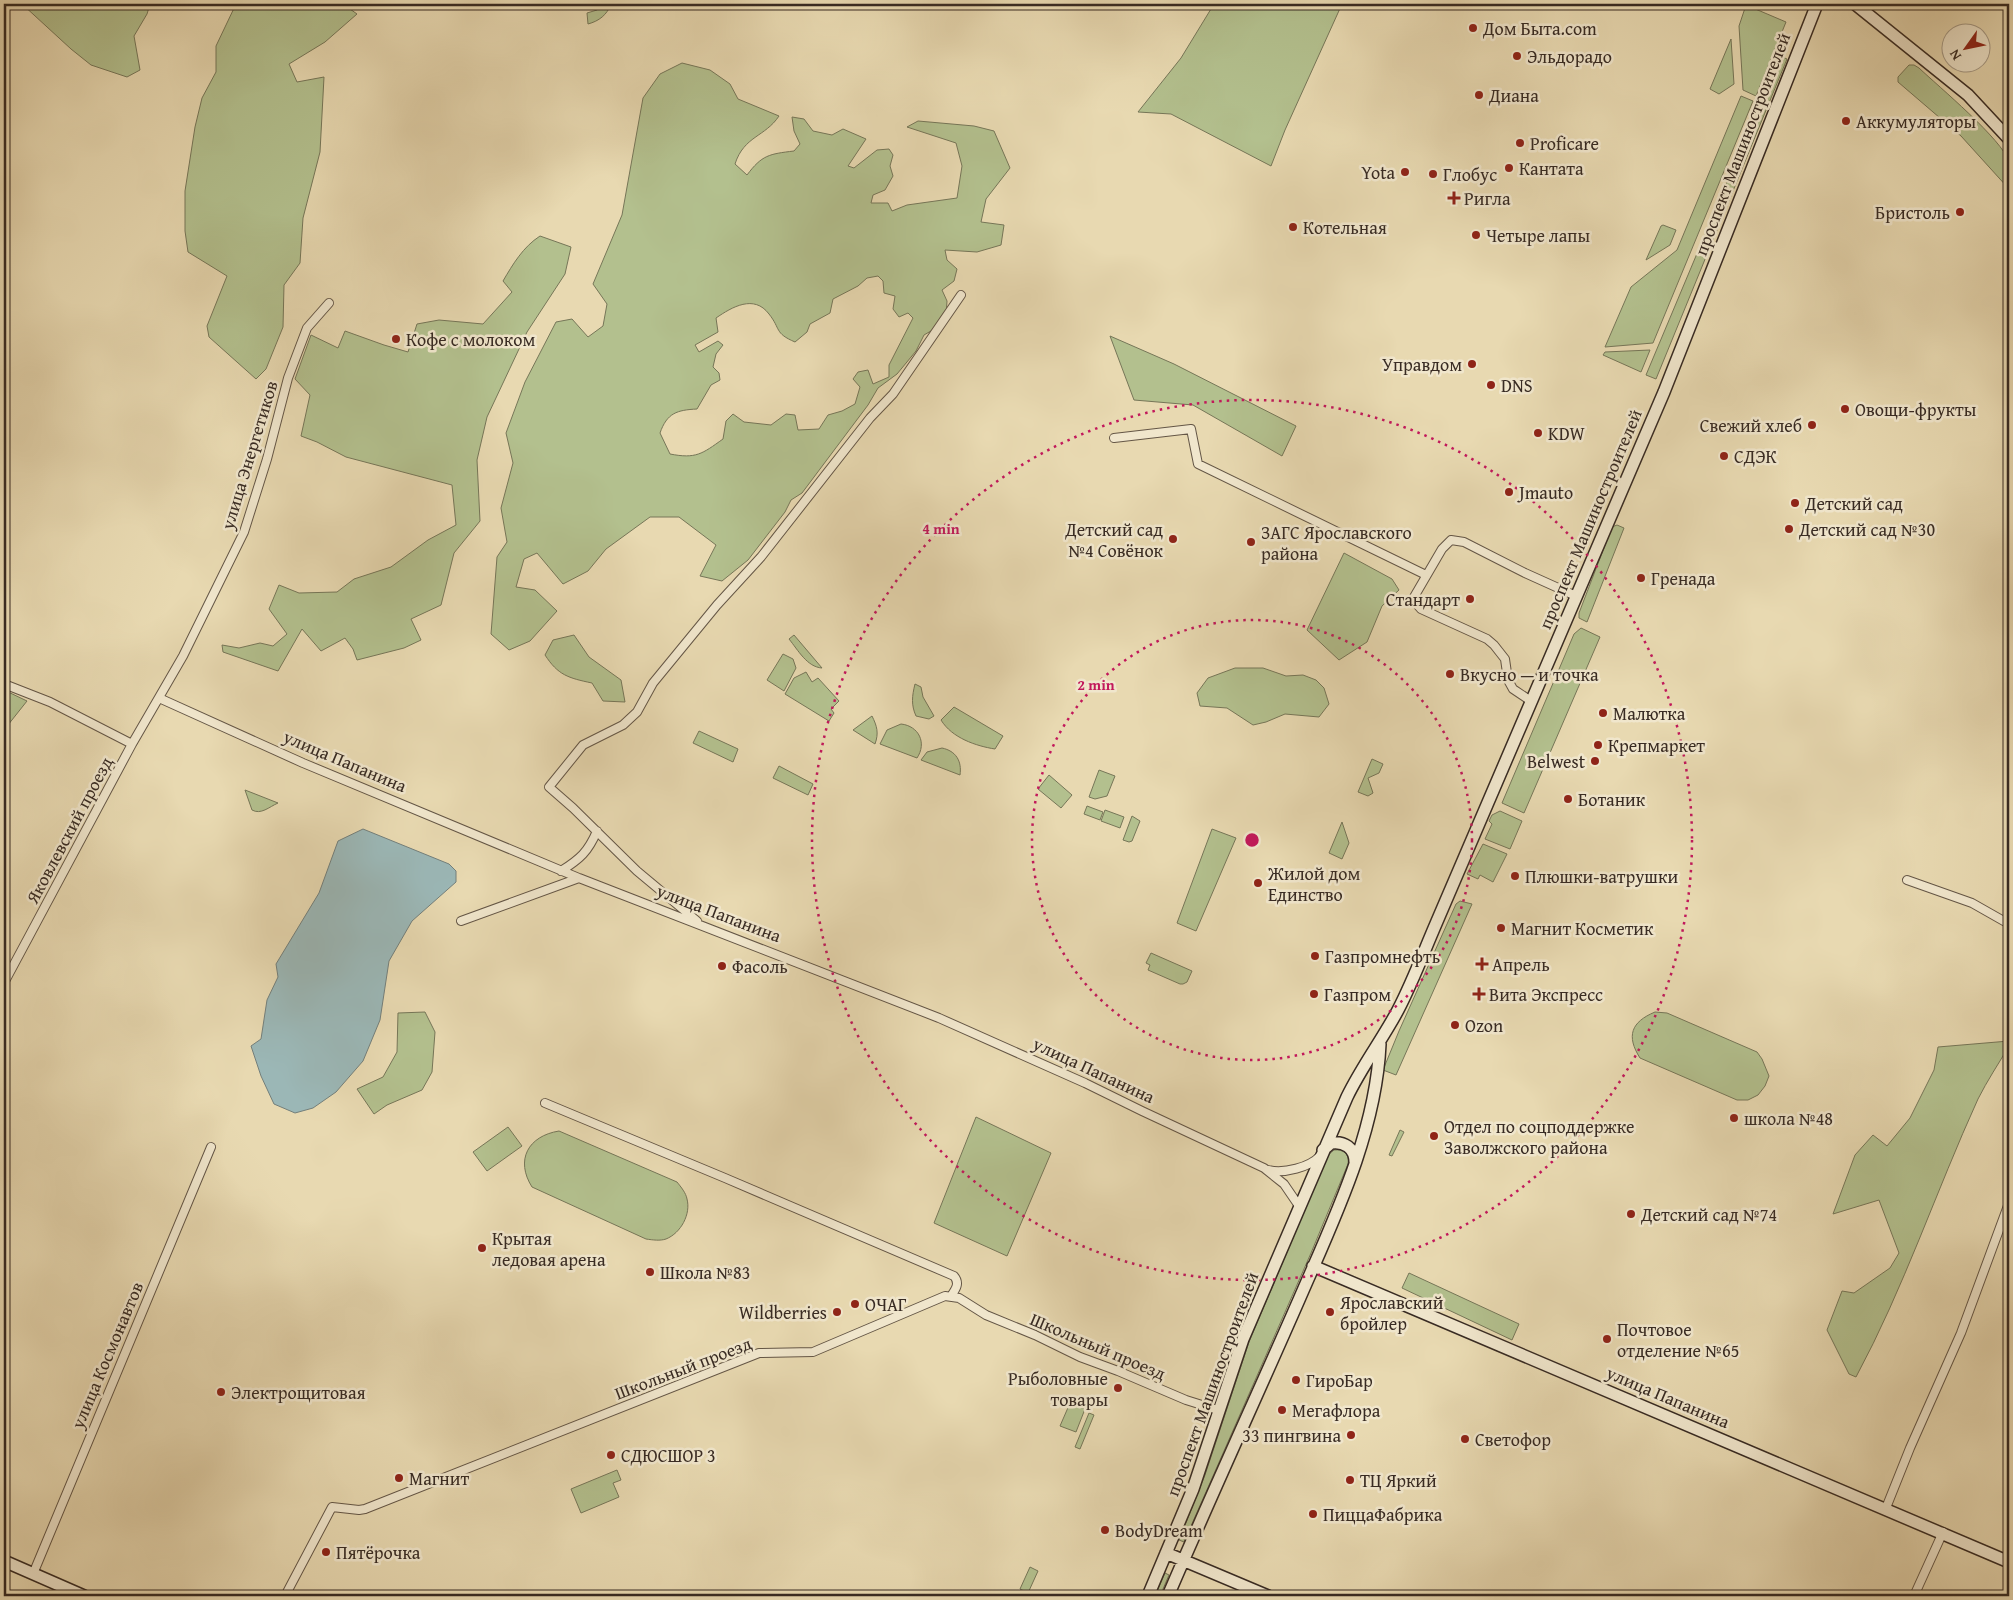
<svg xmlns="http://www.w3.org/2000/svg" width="2013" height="1600" viewBox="0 0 2013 1600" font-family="'Gentium Book Plus',serif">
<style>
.green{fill:#b3c08e;stroke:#767658;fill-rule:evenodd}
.water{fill:#9bb7b6;stroke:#737f7b}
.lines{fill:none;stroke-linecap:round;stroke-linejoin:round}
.street-casing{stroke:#645646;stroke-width:10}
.secondary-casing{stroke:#382b23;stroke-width:14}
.street{stroke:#f0e6cc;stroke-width:8}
.secondary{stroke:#f0e6cc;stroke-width:11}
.ring{fill:none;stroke:#c2185b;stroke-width:2.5;stroke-dasharray:2.5 5}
.poi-dot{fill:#8f2418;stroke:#f0e6cc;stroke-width:2}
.labels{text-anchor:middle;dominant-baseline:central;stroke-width:5;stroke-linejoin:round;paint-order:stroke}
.poi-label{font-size:18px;fill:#382b23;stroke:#f0e6cc;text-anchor:start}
.street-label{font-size:18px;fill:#382b23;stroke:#f0e6cc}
.centre{fill:#c2185b;stroke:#f0e6cc;stroke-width:2.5}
.ring-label{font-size:15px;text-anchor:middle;font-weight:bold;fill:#c2185b;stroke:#f0e6cc;stroke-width:5;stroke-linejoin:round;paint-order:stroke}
</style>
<rect width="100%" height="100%" fill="#e8d9b1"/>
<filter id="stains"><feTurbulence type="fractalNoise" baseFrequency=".004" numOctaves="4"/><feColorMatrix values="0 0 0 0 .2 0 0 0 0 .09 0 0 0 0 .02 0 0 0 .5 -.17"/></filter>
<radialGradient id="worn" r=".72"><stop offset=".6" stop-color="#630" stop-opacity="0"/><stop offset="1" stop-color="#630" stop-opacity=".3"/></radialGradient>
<!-- green -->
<path class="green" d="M 22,4 L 150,4 L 147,14 L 134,36 L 140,70 L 127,77 L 91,65 L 71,49 Z
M 236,4 L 343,4 L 357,14 L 325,42 L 289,64 L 297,82 L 324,77 L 320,152 L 303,218 L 300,263 L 284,285 L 283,327 L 266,369 L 256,379 L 209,337 L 207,326 L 227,276 L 188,252 L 185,231 L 185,191 L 195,127 L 202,98 L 216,72 L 216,46 Z
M 604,4 L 611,4 C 607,15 599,21 588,24 L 587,13 L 597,10 Z
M 1214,4 L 1342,4 L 1285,130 L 1271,166 L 1171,114 L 1138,112 L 1181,58 Z
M 1746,5 L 1786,22 L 1756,96 L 1743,90 L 1739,26 Z
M 1731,39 L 1734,84 L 1719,94 L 1710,89 Z
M 1780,56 L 1787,59 L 1656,379 L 1646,375 Z
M 682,63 L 710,70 L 730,84 L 738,99 L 779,116 C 765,137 744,136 735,164 L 747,175 C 762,155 769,154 794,151 L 800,144 L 794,131 L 792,117 L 804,119 L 813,131 L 832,135 L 843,129 L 866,139 L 848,166 L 854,168 L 877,150 L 889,149 L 893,155 L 890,166 L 893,176 L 885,190 L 873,195 L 871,203 L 888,203 L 892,211 L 907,205 L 957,198 L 962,166 L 956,143 L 907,127 L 918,121 L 974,126 L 994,131 L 1010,168 L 986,199 L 981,222 L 1004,225 L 1001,245 L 977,252 L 945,250 L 947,260 L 957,269 L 954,281 L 942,290 L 947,301 L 946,316 L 936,328 L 924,335 L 916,351 L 897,374 L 878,388 L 868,405 L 802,493 L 791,500 L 785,512 L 748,560 L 722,581 L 700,576 L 716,545 L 679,517 L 650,517 L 606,549 L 588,571 L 563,584 L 537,553 L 524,559 L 516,587 L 535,590 L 557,611 L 530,641 L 509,650 L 491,634 L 497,557 L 507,542 L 501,508 L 513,463 L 506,433 L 525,382 L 556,322 L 572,319 L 588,337 L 603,326 L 607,304 L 593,284 L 622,215 L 643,98 L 660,74 ZM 878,276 L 883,281 L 884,293 L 895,296 L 893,309 L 899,317 L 908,313 L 913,318 L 889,365 L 889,377 L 873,384 L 868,370 L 858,372 L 853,379 L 860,387 L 855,404 L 842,411 L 828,415 L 819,429 L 798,430 L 795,415 L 786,414 L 771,425 L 744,422 L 733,414 L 726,421 L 723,439 C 702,454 696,459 670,454 L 660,433 C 667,413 677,410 697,409 L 711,385 L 720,380 L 719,373 L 713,367 L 716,354 L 723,345 L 718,341 L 699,352 L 695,345 L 718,332 L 716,318 C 732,307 754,294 769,314 C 781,329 774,333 795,342 L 807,332 L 810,324 L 830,313 L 833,299 L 858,286 L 867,278 Z
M 1909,65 L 1914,65 L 1919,68 C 1938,86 2003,140 2009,162 C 2011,170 2009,181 2009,189 L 1961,136 L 1898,82 L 1898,77 Z
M 1741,96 L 1753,101 L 1653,343 L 1605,347 L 1631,287 L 1677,250 Z
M 1663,225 L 1676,230 L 1670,245 L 1646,260 L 1661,226 Z
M 540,236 L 571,247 L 565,274 L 527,332 L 487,417 L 477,460 L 480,521 L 454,553 L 441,605 L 411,619 L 421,640 L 404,648 L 357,660 L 353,649 L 345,638 L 321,651 L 302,629 L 278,671 L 223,652 L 222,645 L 239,648 L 260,643 L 273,646 L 287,634 L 269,609 L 279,585 L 299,593 L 337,592 L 354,579 L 391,567 L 428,540 L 456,525 L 452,485 L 346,457 L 317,442 L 301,436 L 310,395 L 295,379 L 311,335 L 338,348 L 345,331 L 384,345 L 408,352 L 417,324 L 439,320 L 483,324 L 512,292 L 503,281 C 513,264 523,247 540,236 Z
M 1110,336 L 1174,364 L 1296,426 L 1282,456 L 1193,405 L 1134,400 Z
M 1650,350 L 1641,372 L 1603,355 L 1605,352 Z
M 1617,525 L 1624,528 L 1587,622 L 1579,618 L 1579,613 L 1612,527 Z
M 1344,553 L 1392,579 L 1399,590 L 1382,606 L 1367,642 L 1339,660 L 1307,630 Z
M 1581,628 L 1600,637 L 1524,813 L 1502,803 L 1574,634 Z
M 574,635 L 589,657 L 621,680 L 625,702 L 603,701 L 592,683 C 568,678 558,675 545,655 L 553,640 Z
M 794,635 L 822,668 C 807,667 798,650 789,639 Z
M 783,654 L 793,659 L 796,668 L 784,691 L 767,680 Z
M 1235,668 L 1263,668 L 1286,676 L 1303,675 L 1316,680 L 1324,688 L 1329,704 L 1319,717 L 1285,714 L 1266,722 L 1253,725 L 1227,708 L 1200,706 L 1197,693 L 1208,678 Z
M 806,672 L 812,682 L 818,678 L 839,701 L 831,709 L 834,713 L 829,721 L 785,694 L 794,678 Z
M 915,684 L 921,687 L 923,697 L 934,716 L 929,719 L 916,716 C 911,705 912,696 915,684 Z
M 4,690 L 27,701 L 4,730 Z
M 954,707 L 1003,736 L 995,749 C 976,746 952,738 941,720 Z
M 872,716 C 877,726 879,733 875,744 L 853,730 Z
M 901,724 C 919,726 927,743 917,758 L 880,744 L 887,730 Z
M 699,731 L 738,749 L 733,762 L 693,743 Z
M 942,748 C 956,751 962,761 960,775 L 921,760 L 927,752 Z
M 1372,759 L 1383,764 L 1379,773 L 1368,778 L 1373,793 L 1368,796 L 1358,792 Z
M 779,766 L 813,784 L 808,795 L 773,778 Z
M 1099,770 L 1115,776 L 1107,796 L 1095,799 L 1089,797 Z
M 1049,775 L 1072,795 L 1061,808 L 1038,789 Z
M 245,790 L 278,803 C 269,807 261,815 252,810 Z
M 1087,806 L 1103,812 L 1100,820 L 1084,814 Z
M 1105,810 L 1124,817 L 1120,828 L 1101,821 Z
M 1500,811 L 1522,821 L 1510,849 L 1485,839 L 1492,824 L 1489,821 L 1492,815 Z
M 1132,816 L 1140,821 L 1132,841 L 1129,842 L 1123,840 Z
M 1342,822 L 1349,843 L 1342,859 L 1329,853 Z
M 1212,829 L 1236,838 L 1196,931 L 1177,923 Z
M 1483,844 L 1507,854 L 1493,882 L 1480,875 L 1478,879 L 1467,874 Z
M 1460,901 L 1472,904 L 1396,1075 L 1383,1070 L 1399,1031 L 1456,904 Z
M 1151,953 L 1192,971 L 1187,982 L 1183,984 L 1180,984 L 1148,970 L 1150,965 L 1146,963 Z
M 425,1012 L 435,1032 L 432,1072 L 422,1090 L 387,1105 L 374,1114 L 357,1089 L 383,1077 L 397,1052 L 398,1013 Z
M 1655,1012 L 1667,1013 L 1757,1052 L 1762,1059 L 1769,1076 L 1765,1086 L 1758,1095 L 1748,1100 L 1737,1100 L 1640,1058 C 1626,1036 1631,1022 1655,1012 Z
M 2009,1041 L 2009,1046 C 1999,1063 1987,1081 1978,1099 C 1936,1191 1904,1288 1856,1377 L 1849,1374 L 1827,1330 L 1842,1291 L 1854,1293 L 1890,1268 L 1899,1253 L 1879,1200 L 1833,1214 L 1855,1155 L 1873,1135 L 1887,1146 L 1910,1118 L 1934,1070 L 1938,1047 Z
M 976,1117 L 1051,1153 L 1007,1256 L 934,1223 Z
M 508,1127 L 522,1146 L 487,1171 L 473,1152 Z
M 1400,1130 L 1404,1132 L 1392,1156 L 1389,1155 Z
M 559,1131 L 677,1182 C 681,1187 686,1193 687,1199 C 691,1214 681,1233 666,1239 C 660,1241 653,1240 646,1239 L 532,1187 C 515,1160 528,1136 559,1131 Z
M 1334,1150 C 1343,1149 1350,1154 1348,1164 L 1311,1253 L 1184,1542 L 1179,1540 L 1205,1475 L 1249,1342 L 1328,1155 Z
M 1409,1273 L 1519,1324 L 1512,1340 L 1402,1288 Z
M 1070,1403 L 1085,1409 L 1076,1432 L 1060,1426 Z
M 1089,1413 L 1094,1415 L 1080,1449 L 1075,1447 Z
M 617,1470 L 621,1480 L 613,1483 L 619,1497 L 581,1513 L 571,1489 Z
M 1030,1567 L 1038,1571 L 1028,1593 L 1020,1589 Z
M 1165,1573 L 1169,1575 L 1160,1596 L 1155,1596 Z"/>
<!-- water -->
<path class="water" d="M 363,829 L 449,864 L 456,871 L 456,882 L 412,921 L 389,961 L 380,1020 L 363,1061 L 336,1092 L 313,1108 L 295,1113 L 274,1104 L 261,1076 L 251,1046 L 261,1039 L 267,1000 L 278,977 L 276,964 L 319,893 L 338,841 Z"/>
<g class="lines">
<defs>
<path id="street" d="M 1114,438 L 1191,429 L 1198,464 L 1426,575
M 4,684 L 50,702 L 132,744 L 183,656 L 244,532 L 267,459 L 288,378 L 307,328 L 329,303
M 159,698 L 303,763 L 579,878 L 939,1018 L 1085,1083 L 1142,1111 L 1264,1168 L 1284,1184 L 1299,1206
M 1531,701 L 1513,689 L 1508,680 L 1505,659 L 1494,645 L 1487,639 L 1421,609 L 1414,601 L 1414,597 L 1442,549 L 1451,540 L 1464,542 L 1525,573 L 1576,596
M 561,871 C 580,859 588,852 597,831
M 1907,880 L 1972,903 L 2009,924
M 461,921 L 579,878
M 697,921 L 637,871 L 573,808 L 549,787 L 583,745 L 623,725 L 637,712 L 653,683 L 717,605 L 761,557 L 870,418 L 893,394 L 961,295
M 4,983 L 132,744
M 545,1103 L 725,1178 L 954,1276 C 960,1283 956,1289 951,1296
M 1268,1170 C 1284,1174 1310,1167 1320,1156
M 1886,1508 L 1910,1448 L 1961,1333 L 2009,1203
M 33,1574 L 211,1147
M 285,1596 L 332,1507 L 359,1510 L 365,1509 L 759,1353 L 813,1352 L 945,1296 L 959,1298 L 986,1315 L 1035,1335 L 1080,1357 L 1118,1371 L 1186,1400 L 1218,1410
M 1914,1596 L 1943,1532"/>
<path id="secondary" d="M 1855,4 L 1968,95 L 2009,139
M 1323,1150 L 1331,1143 C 1344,1141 1355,1148 1355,1162
M 1313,1266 L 2009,1562
M 1166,1553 L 1268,1596
M 4,1561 L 84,1596
M 1148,1596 L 1193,1489 L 1243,1339 L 1347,1097 C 1362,1066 1382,1040 1398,1010 C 1412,983 1423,954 1435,926 L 1664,392 L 1817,4
M 1168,1596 C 1210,1498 1255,1400 1298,1302 C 1333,1221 1376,1134 1380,1044"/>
</defs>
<!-- street casing -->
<use href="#street" class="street-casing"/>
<!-- secondary casing -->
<use href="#secondary" class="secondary-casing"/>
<!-- street -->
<use href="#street" class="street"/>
<!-- secondary -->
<use href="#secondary" class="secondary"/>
</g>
<!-- distance rings -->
<g class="ring">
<circle cx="1252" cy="840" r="220"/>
<circle cx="1252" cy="840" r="440"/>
</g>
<!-- markers -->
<g class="poi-dot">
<circle cx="1473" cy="28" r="5"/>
<circle cx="1517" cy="56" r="5"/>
<circle cx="1479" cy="95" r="5"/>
<circle cx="1846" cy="121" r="5"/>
<circle cx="1520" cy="143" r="5"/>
<circle cx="1509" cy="168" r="5"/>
<circle cx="1405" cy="172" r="5"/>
<circle cx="1433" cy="174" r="5"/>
<path d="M1451.5 190.5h5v5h5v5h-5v5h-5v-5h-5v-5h5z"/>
<circle cx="1960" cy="212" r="5"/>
<circle cx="1293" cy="227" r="5"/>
<circle cx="1476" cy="235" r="5"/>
<circle cx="396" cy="339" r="5"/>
<circle cx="1472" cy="364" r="5"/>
<circle cx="1491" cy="385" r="5"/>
<circle cx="1845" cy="409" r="5"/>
<circle cx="1812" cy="425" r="5"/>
<circle cx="1538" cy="433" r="5"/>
<circle cx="1724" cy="456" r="5"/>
<circle cx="1509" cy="492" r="5"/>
<circle cx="1795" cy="503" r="5"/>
<circle cx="1789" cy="529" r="5"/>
<circle cx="1173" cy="539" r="5"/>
<circle cx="1251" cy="542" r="5"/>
<circle cx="1641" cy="578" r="5"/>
<circle cx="1470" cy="599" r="5"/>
<circle cx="1450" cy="674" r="5"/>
<circle cx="1603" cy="713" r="5"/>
<circle cx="1598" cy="745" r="5"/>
<circle cx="1595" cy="761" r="5"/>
<circle cx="1568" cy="799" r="5"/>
<circle cx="1515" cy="876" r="5"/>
<circle cx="1258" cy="883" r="5"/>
<circle cx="1501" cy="928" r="5"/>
<circle cx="1315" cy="956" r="5"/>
<path d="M1479.5 956.5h5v5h5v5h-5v5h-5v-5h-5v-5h5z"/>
<circle cx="722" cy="966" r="5"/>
<circle cx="1314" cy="994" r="5"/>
<path d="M1476.5 986.5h5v5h5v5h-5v5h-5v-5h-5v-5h5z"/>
<circle cx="1455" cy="1025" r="5"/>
<circle cx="1734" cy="1118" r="5"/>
<circle cx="1434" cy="1136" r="5"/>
<circle cx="1631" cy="1214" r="5"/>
<circle cx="482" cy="1248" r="5"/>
<circle cx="650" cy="1272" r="5"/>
<circle cx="855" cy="1304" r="5"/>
<circle cx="837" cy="1312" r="5"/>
<circle cx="1330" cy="1312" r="5"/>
<circle cx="1607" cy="1339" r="5"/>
<circle cx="1296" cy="1380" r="5"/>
<circle cx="1118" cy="1388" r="5"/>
<circle cx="221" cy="1392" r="5"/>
<circle cx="1282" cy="1410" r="5"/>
<circle cx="1351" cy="1435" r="5"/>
<circle cx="1465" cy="1439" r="5"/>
<circle cx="611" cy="1455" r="5"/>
<circle cx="399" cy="1478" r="5"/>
<circle cx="1350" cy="1480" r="5"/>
<circle cx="1313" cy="1514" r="5"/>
<circle cx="1105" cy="1530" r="5"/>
<circle cx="326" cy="1552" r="5"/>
</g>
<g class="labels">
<!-- poi labels -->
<g class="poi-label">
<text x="1483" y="28">Дом Быта.com</text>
<text x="1527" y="56">Эльдорадо</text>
<text x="1489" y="95">Диана</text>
<text x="1856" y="121">Аккумуляторы</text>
<text x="1530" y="143">Proficare</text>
<text x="1519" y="168">Кантата</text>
<text x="1395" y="172" text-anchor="end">Yota</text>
<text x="1443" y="174">Глобус</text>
<text x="1464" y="198">Ригла</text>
<text x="1950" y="212" text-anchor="end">Бристоль</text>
<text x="1303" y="227">Котельная</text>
<text x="1486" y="235">Четыре лапы</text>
<text x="406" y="339">Кофе с молоком</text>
<text x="1462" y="364" text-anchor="end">Управдом</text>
<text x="1501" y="385">DNS</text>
<text x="1855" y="409">Овощи-фрукты</text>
<text x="1802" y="425" text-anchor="end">Свежий хлеб</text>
<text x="1548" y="433">KDW</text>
<text x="1734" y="456">СДЭК</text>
<text x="1519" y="492">Jmauto</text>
<text x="1805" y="503">Детский сад</text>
<text x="1163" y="529" text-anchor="end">Детский сад<tspan x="1163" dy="21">№4 Совёнок</tspan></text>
<text x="1799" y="529">Детский сад №30</text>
<text x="1261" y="532">ЗАГС Ярославского<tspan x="1261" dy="21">района</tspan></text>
<text x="1651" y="578">Гренада</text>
<text x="1460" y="599" text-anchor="end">Стандарт</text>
<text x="1460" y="674">Вкусно — и точка</text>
<text x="1613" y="713">Малютка</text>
<text x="1608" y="745">Крепмаркет</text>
<text x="1585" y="761" text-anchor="end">Belwest</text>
<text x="1578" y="799">Ботаник</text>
<text x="1268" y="873">Жилой дом<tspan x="1268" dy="21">Единство</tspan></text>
<text x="1525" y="876">Плюшки-ватрушки</text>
<text x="1511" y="928">Магнит Косметик</text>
<text x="1325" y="956">Газпромнефть</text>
<text x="1492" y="964">Апрель</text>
<text x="732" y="966">Фасоль</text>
<text x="1324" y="994">Газпром</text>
<text x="1489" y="994">Вита Экспресс</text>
<text x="1465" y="1025">Ozon</text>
<text x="1744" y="1118">школа №48</text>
<text x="1444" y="1126">Отдел по соцподдержке<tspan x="1444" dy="21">Заволжского района</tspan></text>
<text x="1641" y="1214">Детский сад №74</text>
<text x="492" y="1238">Крытая<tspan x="492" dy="21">ледовая арена</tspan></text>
<text x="660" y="1272">Школа №83</text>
<text x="1340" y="1302">Ярославский<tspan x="1340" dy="21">бройлер</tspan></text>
<text x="865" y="1304">ОЧАГ</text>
<text x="827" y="1312" text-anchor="end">Wildberries</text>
<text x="1617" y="1329">Почтовое<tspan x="1617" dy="21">отделение №65</tspan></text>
<text x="1108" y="1378" text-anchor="end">Рыболовные<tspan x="1108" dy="21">товары</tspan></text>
<text x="1306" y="1380">ГироБар</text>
<text x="231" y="1392">Электрощитовая</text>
<text x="1292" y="1410">Мегафлора</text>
<text x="1341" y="1435" text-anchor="end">33 пингвина</text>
<text x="1475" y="1439">Светофор</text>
<text x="621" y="1455">СДЮСШОР 3</text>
<text x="409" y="1478">Магнит</text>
<text x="1360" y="1480">ТЦ Яркий</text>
<text x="1323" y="1514">ПиццаФабрика</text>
<text x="1115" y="1530">BodyDream</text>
<text x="336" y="1552">Пятёрочка</text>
</g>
<!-- street labels -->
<g class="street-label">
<text transform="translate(1742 144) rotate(-69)">проспект Машиностроителей</text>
<text transform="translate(249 455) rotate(-73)">улица Энергетиков</text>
<text transform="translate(1590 519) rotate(-67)">проспект Машиностроителей</text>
<text transform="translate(345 761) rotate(23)">улица Папанина</text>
<text transform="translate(69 830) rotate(-62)">Яковлевский проезд</text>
<text transform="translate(719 913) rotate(21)">улица Папанина</text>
<text transform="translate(1094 1070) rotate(25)">улица Папанина</text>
<text transform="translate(1098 1346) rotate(23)">Школьный проезд</text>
<text transform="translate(107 1355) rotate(-67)">улица Космонавтов</text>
<text transform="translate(683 1368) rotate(-21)">Школьный проезд</text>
<text transform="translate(1212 1384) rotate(-70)">проспект Машиностроителей</text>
<text transform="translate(1668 1397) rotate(23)">улица Папанина</text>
</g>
</g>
<circle cx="1252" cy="840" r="8" class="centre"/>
<g class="ring-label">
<text x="941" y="534">4 min</text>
<text x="1096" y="690">2 min</text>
</g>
<!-- margin -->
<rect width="2013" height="1600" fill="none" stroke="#e8d9b1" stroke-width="20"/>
<rect x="5" y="5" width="2003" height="1590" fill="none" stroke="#382b23" stroke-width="2.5"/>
<rect x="10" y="10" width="1993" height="1580" fill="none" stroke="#382b23"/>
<!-- north arrow -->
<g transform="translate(1966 48) rotate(237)"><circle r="24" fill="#f0e6cc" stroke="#a69b88"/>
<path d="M0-4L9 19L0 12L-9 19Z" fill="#8f2418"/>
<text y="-8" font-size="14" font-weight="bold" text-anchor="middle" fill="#382b23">N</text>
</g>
<rect width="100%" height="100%" filter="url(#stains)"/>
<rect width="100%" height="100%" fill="url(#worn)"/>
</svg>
